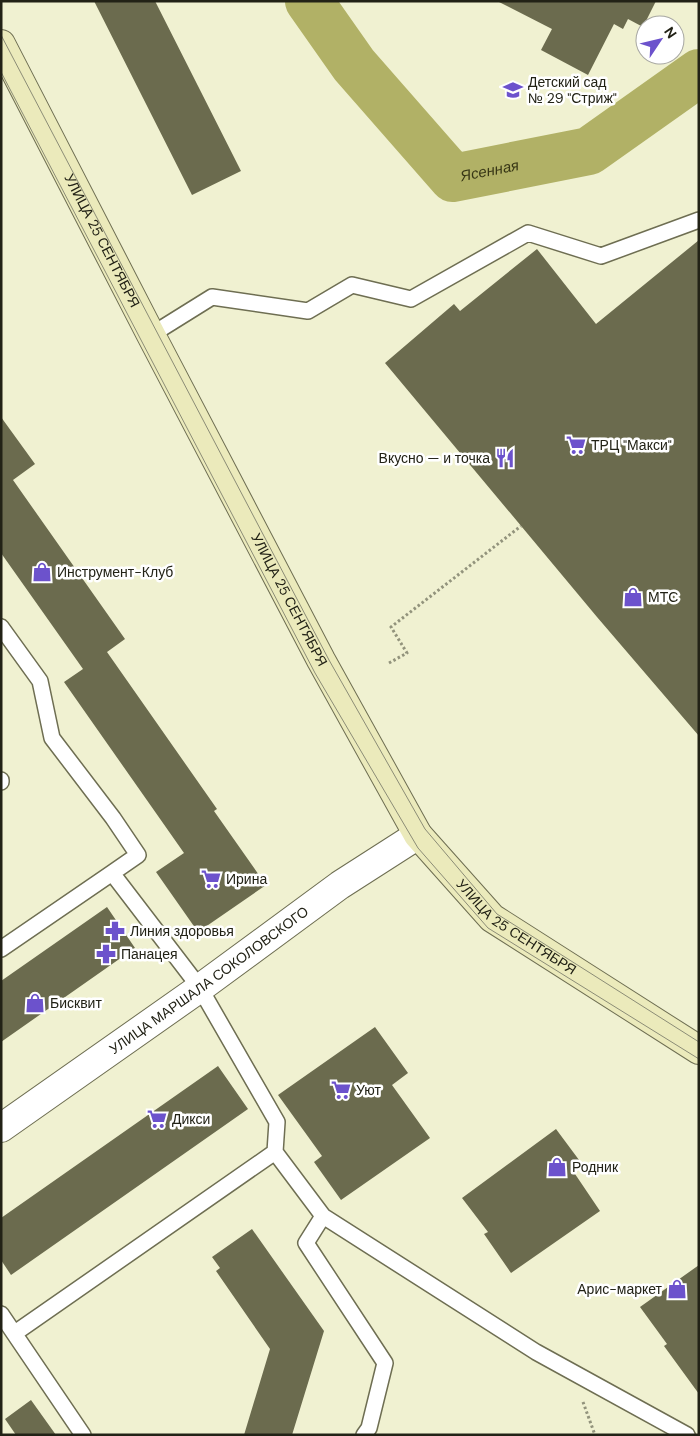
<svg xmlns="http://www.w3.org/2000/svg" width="700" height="1436" viewBox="0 0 700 1436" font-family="'DM Sans',sans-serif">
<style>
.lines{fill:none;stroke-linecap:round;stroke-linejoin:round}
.river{stroke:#b1b166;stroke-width:48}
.building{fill:#6b6b4e}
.service-casing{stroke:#6e6e52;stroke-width:18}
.minor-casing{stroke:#6e6e52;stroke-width:30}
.secondary-casing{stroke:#6e6e52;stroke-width:30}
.path{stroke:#92937c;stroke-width:3;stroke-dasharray:2.5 2.5;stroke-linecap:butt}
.service{stroke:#fff;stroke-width:15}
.minor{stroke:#fff;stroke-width:28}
.secondary{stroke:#ebeabb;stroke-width:28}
.tram{stroke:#8b8c76;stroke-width:1}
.labels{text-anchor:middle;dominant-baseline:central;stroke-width:5;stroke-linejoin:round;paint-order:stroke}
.poi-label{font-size:14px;fill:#222216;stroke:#fff;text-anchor:start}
.street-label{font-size:14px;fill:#222216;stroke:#fff}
.water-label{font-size:15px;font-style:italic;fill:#383716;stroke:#fff}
</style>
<rect width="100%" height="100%" fill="#f0f1d1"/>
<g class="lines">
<!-- river -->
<path class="river" id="s1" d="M 309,1 L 354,65 L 453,178 L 589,151 L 699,73"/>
</g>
<!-- building -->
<path class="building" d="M 94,1 L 155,1 L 241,171 L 192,195 Z
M 497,1 L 656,1 L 643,27 L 628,19 L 623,29 L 614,24 L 588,75 L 541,50 L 552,29 Z
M 699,240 L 699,736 L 597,617 L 385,363 L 454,304 L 460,311 L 537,249 L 596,324 Z
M 1,417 L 35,464 L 13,480 L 125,639 L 107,652 L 217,809 L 214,811 L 266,885 L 198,932 L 156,872 L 184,853 L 64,682 L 83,669 L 1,553 Z
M 107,907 L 135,948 L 1,1042 L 1,981 Z
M 375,1027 L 408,1073 L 392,1085 L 430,1138 L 341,1200 L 314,1162 L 322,1156 L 278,1095 Z
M 218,1066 L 248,1109 L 11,1275 L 1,1260 L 1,1218 Z
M 556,1129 L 582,1164 L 573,1171 L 600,1211 L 511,1273 L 484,1234 L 488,1232 L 462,1198 Z
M 252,1229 L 324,1331 L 292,1435 L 244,1435 L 270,1349 L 216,1271 L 220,1268 L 212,1257 Z
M 699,1265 L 699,1394 L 664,1346 L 667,1344 L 640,1307 Z
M 31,1400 L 56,1435 L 16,1435 L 5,1419 Z"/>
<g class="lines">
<defs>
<path id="service" d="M 151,335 L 212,297 L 308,311 L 352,285 L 411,299 L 528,233 L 601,256 L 699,220
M 1,627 L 40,681 L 52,738 L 113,818 L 138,855 L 112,873
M 1,780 L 1,782
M 1,949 L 112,873 L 200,988 L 277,1122 L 275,1152 L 323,1216 L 306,1243 L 385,1363 L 369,1428 L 364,1435
M 323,1216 L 536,1352 L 687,1435
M 1,1314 L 83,1435
M 15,1333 L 275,1152"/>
<g id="minor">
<path id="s2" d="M 1,1128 L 200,988 L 340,885 L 418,835"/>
</g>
<g id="secondary">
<path id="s3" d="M 1,44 L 151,335 L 321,660 L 418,835 L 492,918 L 699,1050"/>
</g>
</defs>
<!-- service casing -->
<use href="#service" class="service-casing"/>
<!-- minor casing -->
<use href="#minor" class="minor-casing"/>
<!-- secondary casing -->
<use href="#secondary" class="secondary-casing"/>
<!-- path -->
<path class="path" d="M 389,663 L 407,653 L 391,627 L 521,526
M 583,1402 L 595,1435"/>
<!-- service -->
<use href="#service" class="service"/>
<!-- minor -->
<use href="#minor" class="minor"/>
<!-- secondary -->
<use href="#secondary" class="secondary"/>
<!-- tram -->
<path class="tram" d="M 1,35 L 329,660 L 425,829 L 497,914 L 699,1042
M 1,72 L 315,673 L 418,848 L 488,928 L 699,1059"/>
</g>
<!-- icons -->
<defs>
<symbol id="school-bare" viewBox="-9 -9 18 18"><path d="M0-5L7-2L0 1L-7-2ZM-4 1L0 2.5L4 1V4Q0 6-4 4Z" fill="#6c52cc" stroke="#fff" stroke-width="2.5" paint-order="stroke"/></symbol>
<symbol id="supermarket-bare" viewBox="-9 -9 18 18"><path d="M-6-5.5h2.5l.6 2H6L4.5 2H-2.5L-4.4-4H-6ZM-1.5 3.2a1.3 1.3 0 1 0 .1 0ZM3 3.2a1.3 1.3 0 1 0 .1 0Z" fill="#6c52cc" stroke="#fff" stroke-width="2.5" paint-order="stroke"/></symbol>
<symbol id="restaurant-bare" viewBox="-9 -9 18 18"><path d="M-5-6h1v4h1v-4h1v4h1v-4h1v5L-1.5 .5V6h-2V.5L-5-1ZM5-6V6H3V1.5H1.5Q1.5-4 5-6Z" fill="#6c52cc" stroke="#fff" stroke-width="2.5" paint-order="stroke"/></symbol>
<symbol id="shop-bare" viewBox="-9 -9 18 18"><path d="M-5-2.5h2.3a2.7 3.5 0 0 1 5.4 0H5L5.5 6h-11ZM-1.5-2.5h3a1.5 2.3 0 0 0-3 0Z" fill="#6c52cc" stroke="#fff" stroke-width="2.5" paint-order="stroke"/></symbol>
<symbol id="pharmacy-bare" viewBox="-9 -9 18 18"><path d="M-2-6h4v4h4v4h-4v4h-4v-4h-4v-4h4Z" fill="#6c52cc" stroke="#fff" stroke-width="2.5" paint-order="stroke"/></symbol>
</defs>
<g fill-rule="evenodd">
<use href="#school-bare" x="499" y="76" width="28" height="28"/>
<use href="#supermarket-bare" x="562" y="431" width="28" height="28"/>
<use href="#restaurant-bare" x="491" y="444" width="28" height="28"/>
<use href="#shop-bare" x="28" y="558" width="28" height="28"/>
<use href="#shop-bare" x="619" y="583" width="28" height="28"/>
<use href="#supermarket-bare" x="197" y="865" width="28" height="28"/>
<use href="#pharmacy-bare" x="101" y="917" width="28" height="28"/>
<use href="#pharmacy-bare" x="92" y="940" width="28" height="28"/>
<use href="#shop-bare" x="21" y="989" width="28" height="28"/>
<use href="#supermarket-bare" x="327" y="1076" width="28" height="28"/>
<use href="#supermarket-bare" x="143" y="1105" width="28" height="28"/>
<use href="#shop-bare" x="543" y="1153" width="28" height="28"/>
<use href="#shop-bare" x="663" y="1275" width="28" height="28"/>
</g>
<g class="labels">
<!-- poi labels -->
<g class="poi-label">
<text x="528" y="82">Детский сад<tspan x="528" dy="16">№ 29 "Стриж"</tspan></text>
<text x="591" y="445">ТРЦ "Макси"</text>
<text x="490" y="458" text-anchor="end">Вкусно — и точка</text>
<text x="57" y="572">Инструмент-Клуб</text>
<text x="648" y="597">МТС</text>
<text x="226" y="879">Ирина</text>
<text x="130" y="931">Линия здоровья</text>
<text x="121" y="954">Панацея</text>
<text x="50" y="1003">Бисквит</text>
<text x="356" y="1090">Уют</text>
<text x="172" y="1119">Дикси</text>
<text x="572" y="1167">Родник</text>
<text x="662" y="1289" text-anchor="end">Арис-маркет</text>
</g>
<!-- street labels -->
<g class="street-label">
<text stroke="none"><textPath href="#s3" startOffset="221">УЛИЦА 25 СЕНТЯБРЯ</textPath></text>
<text stroke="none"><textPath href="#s3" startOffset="626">УЛИЦА 25 СЕНТЯБРЯ</textPath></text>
<text stroke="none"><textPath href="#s3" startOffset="1030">УЛИЦА 25 СЕНТЯБРЯ</textPath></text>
<text stroke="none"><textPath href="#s2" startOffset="255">УЛИЦА МАРШАЛА СОКОЛОВСКОГО</textPath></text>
</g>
<!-- water labels -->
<g class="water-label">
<text stroke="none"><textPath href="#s1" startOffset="266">Ясенная</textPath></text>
</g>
</g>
<!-- border -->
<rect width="700" height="1436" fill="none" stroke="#222216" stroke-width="5"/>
<!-- north arrow -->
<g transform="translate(660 40) rotate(55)"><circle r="24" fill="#ffffff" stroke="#a7a7a2"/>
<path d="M0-4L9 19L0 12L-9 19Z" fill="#6c52cc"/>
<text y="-8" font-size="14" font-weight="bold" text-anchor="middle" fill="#222216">N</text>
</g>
</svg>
